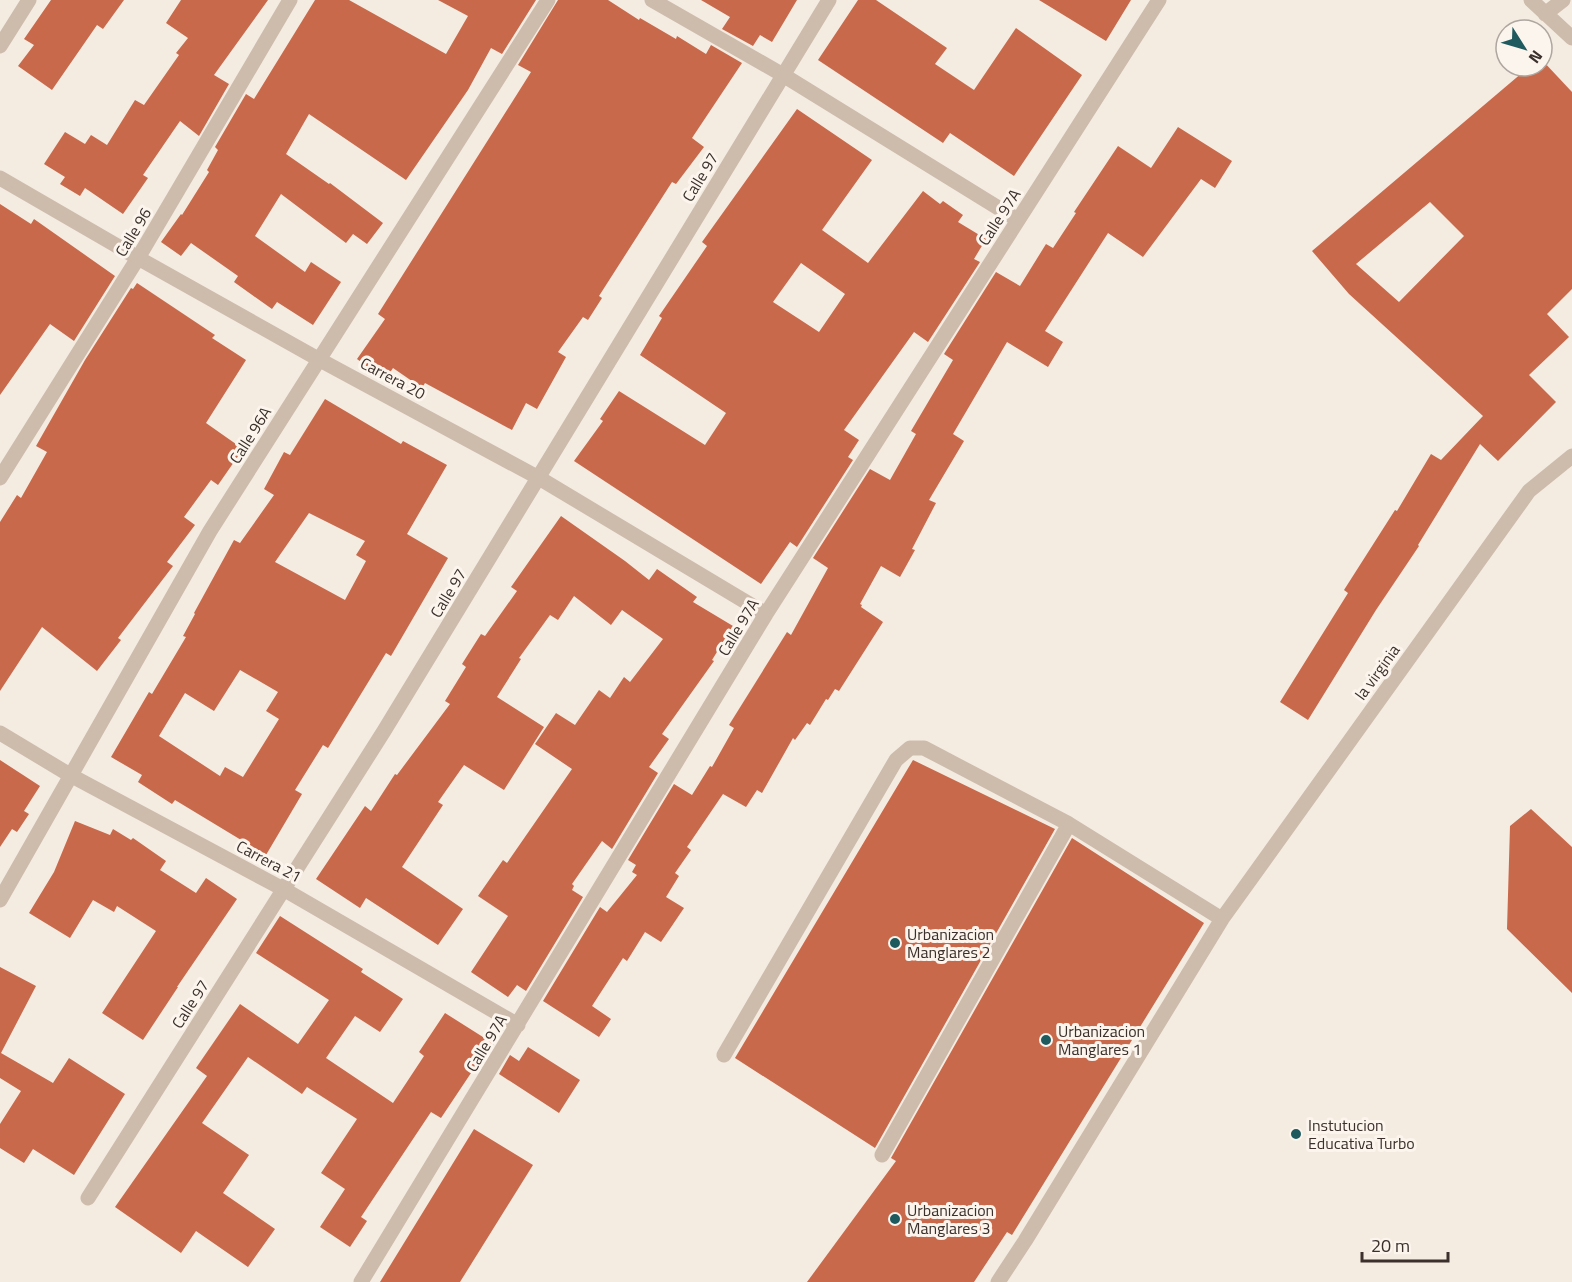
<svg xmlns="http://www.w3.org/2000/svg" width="1572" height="1282" viewBox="0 0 1572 1282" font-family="'Titillium Web',sans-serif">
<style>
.building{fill:#c8694b;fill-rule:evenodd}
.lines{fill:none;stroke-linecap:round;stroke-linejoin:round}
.minor{stroke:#cdbbac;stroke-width:15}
.poi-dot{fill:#1f5a5e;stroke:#fbf5ee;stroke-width:2}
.labels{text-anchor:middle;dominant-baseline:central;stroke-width:6;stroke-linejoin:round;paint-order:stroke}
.street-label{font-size:16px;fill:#3b302b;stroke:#fbf5ee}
.poi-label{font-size:16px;fill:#3b302b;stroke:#fbf5ee;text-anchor:start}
</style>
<rect width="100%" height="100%" fill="#f4ebe1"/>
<!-- building -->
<path class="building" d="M 51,0 L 124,0 L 103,29 L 97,25 L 52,90 L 18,66 L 34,45 L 24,39 Z
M 181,0 L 268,0 L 214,75 L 229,84 L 199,136 L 180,121 L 143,175 L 148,178 L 123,214 L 85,188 L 80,196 L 60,184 L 65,177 L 44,164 L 65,132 L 85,144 L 91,135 L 107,145 L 135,100 L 144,105 L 179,55 L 176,53 L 188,38 L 166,23 Z
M 315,0 L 349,0 L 446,54 L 468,16 L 438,0 L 536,0 L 502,54 L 491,48 L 468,90 L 406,180 L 309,114 L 286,154 L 329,184 L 330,183 L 383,223 L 367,244 L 353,234 L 346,243 L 281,194 L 255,236 L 305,272 L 311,262 L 341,282 L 313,325 L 277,302 L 272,309 L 234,282 L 238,276 L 191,243 L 181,256 L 161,242 L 181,214 L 182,215 L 209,172 L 207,170 L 218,150 L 215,147 L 246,94 L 254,99 Z
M 558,0 L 608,0 L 639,20 L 640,18 L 676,39 L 677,36 L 706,54 L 711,45 L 742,63 L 692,138 L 704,147 L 676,184 L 672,182 L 599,296 L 602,298 L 588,320 L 583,317 L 558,352 L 566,357 L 537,409 L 526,403 L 512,430 L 425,383 L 422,388 L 393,368 L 385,380 L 357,359 L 385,319 L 378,314 L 531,72 L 518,65 Z
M 701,0 L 797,0 L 772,42 L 760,35 L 753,46 L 722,29 L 730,17 Z
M 858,0 L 876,0 L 947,48 L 935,64 L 974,90 L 1016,28 L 1082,75 L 1014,176 L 950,133 L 943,143 L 818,60 Z
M 1039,0 L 1131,0 L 1106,41 Z
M 1542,60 L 1572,92 L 1572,289 L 1547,314 L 1569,337 L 1529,375 L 1556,402 L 1498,461 L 1480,444 L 1418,545 L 1419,546 L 1376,610 L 1308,720 L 1280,702 L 1348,593 L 1344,590 L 1395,510 L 1397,511 L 1431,454 L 1441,460 L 1483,416 L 1349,294 L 1312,251 L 1530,66 L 1542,66 ZM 1430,202 L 1464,236 L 1399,302 L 1356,264 Z
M 797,109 L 872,160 L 822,230 L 868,263 L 923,191 L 940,204 L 943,201 L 963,215 L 958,222 L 986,239 L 974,259 L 980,262 L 928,342 L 914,332 L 844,430 L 859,440 L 848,457 L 853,460 L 797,547 L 790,542 L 761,584 L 574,461 L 603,421 L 600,419 L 619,391 L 705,445 L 726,413 L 640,355 L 662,318 L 659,316 L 707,246 L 702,242 ZM 801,263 L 845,294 L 819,332 L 773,302 Z
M 1178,127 L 1232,161 L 1215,188 L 1201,179 L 1143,257 L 1108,233 L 1045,331 L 1063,342 L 1048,367 L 1007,342 L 953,434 L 964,441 L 929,500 L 936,503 L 912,549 L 915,550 L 900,577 L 881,566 L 860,604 L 862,605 L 861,607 L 883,622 L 839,691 L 835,689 L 828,700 L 826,699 L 810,725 L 807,723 L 795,740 L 793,738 L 762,793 L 757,790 L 746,807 L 723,794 L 687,847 L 691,850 L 675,873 L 679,876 L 666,897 L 684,908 L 661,942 L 645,932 L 627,961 L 623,958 L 592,1006 L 611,1019 L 599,1037 L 543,1001 L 600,907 L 607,912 L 637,875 L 632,872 L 636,865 L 628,860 L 674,784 L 692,795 L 710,766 L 712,767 L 734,728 L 729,725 L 787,632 L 791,635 L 828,568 L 813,558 L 870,469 L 890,480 L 916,434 L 911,431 L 953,360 L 944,354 L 996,272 L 1020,286 L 1046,244 L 1053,248 L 1076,213 L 1074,212 L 1118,146 L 1151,168 Z
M 0,204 L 31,224 L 34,219 L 115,276 L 74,341 L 50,324 L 0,395 Z
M 137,283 L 215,335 L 212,338 L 246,360 L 206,423 L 243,449 L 218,485 L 211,480 L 184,517 L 195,525 L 167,562 L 173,566 L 118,638 L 121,640 L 97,671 L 42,627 L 0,691 L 0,522 L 17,495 L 21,498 L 47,452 L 36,446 L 85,360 L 131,288 L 133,289 Z
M 325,399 L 401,444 L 403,441 L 447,465 L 407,534 L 448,558 L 391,656 L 386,653 L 328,748 L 323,745 L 295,790 L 302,794 L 266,855 L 175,800 L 172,804 L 138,782 L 142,775 L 111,757 L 149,692 L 152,694 L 186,637 L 183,636 L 195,614 L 194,613 L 234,540 L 240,543 L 274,495 L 264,489 L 284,452 L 290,455 ZM 309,513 L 365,541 L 356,555 L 366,561 L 345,600 L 275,562 ZM 240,670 L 278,692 L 266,711 L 279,719 L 243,777 L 225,767 L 220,776 L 159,736 L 185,693 L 214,711 Z
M 561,516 L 625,561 L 649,580 L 657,569 L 697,597 L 693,602 L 733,626 L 712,660 L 714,661 L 662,734 L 669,739 L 649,767 L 658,773 L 612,849 L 602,841 L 572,884 L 574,886 L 572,890 L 583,897 L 526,991 L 517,985 L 508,997 L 471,972 L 508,916 L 478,896 L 503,860 L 507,863 L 572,769 L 535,744 L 556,713 L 575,725 L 599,690 L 610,698 L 624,677 L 630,682 L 663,639 L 622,610 L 611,625 L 574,596 L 558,620 L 550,615 L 519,658 L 521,659 L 497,697 L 544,727 L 504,790 L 464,765 L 438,802 L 443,805 L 402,867 L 463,909 L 438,945 L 366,898 L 360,908 L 316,879 L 365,806 L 371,811 L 395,774 L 397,775 L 450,704 L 445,701 L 466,667 L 462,664 L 481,634 L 485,636 L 517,591 L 511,587 Z
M 0,760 L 40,786 L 24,811 L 29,814 L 17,832 L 12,829 L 0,847 Z
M 913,760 L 1055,829 L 875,1148 L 735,1058 Z
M 1531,809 L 1572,847 L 1572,993 L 1507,929 L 1510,826 Z
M 75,821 L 110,835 L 113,829 L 131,840 L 133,838 L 166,861 L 160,870 L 196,893 L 206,878 L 237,899 L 177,987 L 178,987 L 143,1040 L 102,1013 L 156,931 L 117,906 L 114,912 L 93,900 L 70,938 L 29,913 L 54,872 Z
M 1072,838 L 1204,923 L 1012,1235 L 1007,1232 L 974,1282 L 807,1282 L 896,1161 L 891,1158 Z
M 280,916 L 363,969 L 361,972 L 403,999 L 380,1032 L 355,1016 L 326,1058 L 393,1103 L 424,1056 L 419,1052 L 445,1013 L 494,1044 L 482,1063 L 479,1061 L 441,1118 L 431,1112 L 361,1217 L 367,1221 L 350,1247 L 320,1227 L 345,1189 L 321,1173 L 357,1119 L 307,1087 L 302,1094 L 248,1057 L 202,1123 L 249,1155 L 223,1193 L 275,1229 L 248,1267 L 196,1231 L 181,1253 L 115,1207 L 207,1076 L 196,1068 L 240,1004 L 298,1044 L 329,1000 L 256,953 Z
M 0,967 L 36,986 L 1,1053 L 53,1083 L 69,1058 L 125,1094 L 74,1175 L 33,1149 L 24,1163 L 0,1148 L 0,1124 L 21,1091 L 0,1078 Z
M 528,1047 L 580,1080 L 559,1113 L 499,1074 L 510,1055 L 519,1061 Z
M 474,1129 L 533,1165 L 460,1282 L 380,1282 Z"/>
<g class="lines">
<!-- minor -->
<path class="minor" d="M 652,0 L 783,75 L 1018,220
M 1531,0 L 1572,38
M 1545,14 L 1563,0
M 0,46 L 29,0
M 0,178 L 138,258 L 320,360 L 539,478 L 766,614
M 0,478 L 138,258 L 290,0
M 0,733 L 70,775 L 285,890 L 518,1025
M 0,900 L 210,531 L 548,0
M 1222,919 L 1529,491 L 1572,456
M 724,1055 L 896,760 L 910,748 L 924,748 L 1069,824 L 1222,919 L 1025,1241 L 998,1282
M 882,1155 L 1069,824
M 88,1198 L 384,731 L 829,0
M 361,1282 L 766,614 L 1159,0"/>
</g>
<!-- markers -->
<g class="poi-dot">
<circle cx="895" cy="943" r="6"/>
<circle cx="1046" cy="1040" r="6"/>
<circle cx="1296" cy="1134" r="6"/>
<circle cx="895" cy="1219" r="6"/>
</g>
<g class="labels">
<!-- street labels -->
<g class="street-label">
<text transform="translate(700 177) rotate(-59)">Calle 97</text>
<text transform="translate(999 217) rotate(-57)">Calle 97A</text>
<text transform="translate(133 232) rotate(-59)">Calle 96</text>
<text transform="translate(393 378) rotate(28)">Carrera 20</text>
<text transform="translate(250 435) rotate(-58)">Calle 96A</text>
<text transform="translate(448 593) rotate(-59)">Calle 97</text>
<text transform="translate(738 627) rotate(-59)">Calle 97A</text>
<text transform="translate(1377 672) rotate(-54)">la virginia</text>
<text transform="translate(269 861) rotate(28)">Carrera 21</text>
<text transform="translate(190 1004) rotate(-57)">Calle 97</text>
<text transform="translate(486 1043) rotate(-59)">Calle 97A</text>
</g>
<!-- poi labels -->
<g class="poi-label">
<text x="907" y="934">Urbanizacion<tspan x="907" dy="18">Manglares 2</tspan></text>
<text x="1058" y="1031">Urbanizacion<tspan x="1058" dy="18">Manglares 1</tspan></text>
<text x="1308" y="1125">Instutucion<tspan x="1308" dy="18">Educativa Turbo</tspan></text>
<text x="907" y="1210">Urbanizacion<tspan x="907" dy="18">Manglares 3</tspan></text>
</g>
</g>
<!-- north arrow -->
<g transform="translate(1524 48) rotate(127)"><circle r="28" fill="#fbf5ee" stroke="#aea6a0" stroke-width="1.5"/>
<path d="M0-4.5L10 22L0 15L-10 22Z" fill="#1f5a5e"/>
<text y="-9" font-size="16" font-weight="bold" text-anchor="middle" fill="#3b302b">N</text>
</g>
<!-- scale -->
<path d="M1362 1252v9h86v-9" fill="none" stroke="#3b302b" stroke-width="3"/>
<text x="1371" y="1252" font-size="18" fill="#3b302b" stroke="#fbf5ee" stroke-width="4.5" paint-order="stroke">20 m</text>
</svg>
